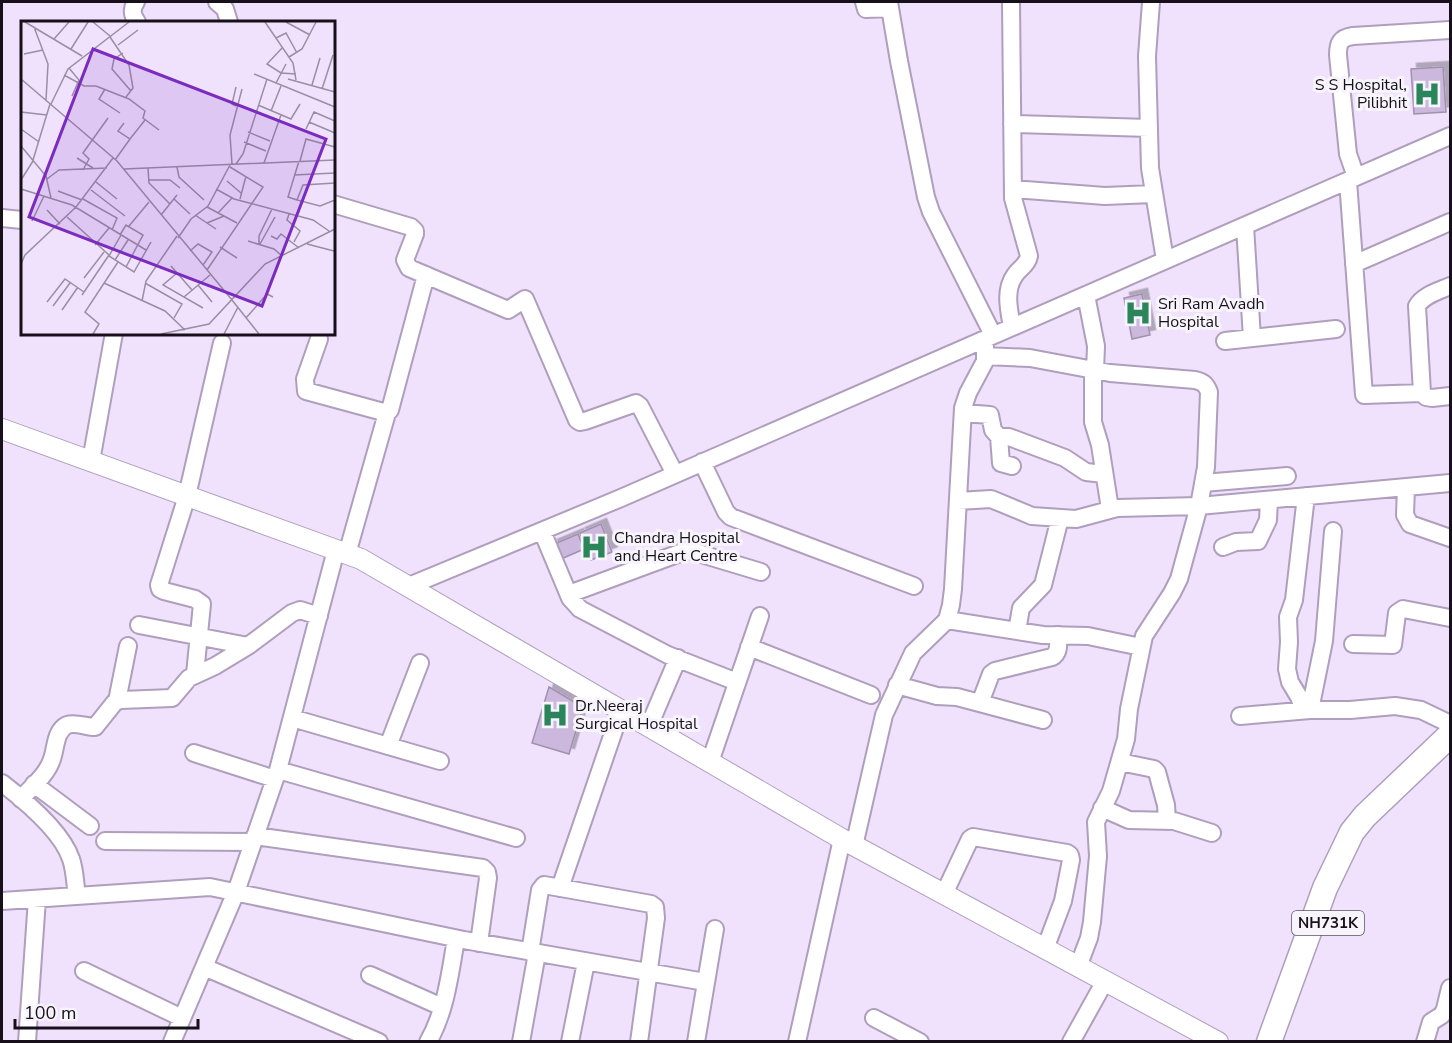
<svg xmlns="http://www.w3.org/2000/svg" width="1452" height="1043" viewBox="0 0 1452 1043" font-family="'Nunito Sans',sans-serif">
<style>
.building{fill:#cdb8dd;stroke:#a191af;stroke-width:1.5;filter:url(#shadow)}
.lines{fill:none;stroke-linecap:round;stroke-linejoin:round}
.minor-casing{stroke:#af9ebc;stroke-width:20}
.major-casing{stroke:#af9ebc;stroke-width:22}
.highway-casing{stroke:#af9ebc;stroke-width:27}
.minor{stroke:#fff;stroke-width:16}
.major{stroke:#fff;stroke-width:20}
.highway{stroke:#fff;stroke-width:24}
.labels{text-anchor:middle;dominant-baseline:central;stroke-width:6;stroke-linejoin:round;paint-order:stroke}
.shield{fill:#f8f4fb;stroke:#5a545e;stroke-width:1.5}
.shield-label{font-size:15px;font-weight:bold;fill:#17101b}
.poi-label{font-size:16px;fill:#17101b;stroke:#f8f4fb;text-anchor:start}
.inset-road{fill:none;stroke:#998ea2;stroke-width:1.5}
.view{fill:#7b2cbf;fill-opacity:0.15;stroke:#7b2cbf;stroke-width:3}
.inset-edge{fill:none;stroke:#17101b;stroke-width:3}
</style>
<defs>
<filter id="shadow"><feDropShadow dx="5.5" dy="-5.5" stdDeviation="0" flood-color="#0004"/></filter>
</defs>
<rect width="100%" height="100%" fill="#f0e2fc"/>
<!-- building -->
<path class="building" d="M 1443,67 L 1446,112 L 1414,114 L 1411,69 Z
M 1142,294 L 1150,335 L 1132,339 L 1124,298 Z
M 601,524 L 612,552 L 591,560 L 580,533 Z
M 578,534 L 584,549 L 559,560 L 552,545 Z
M 549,687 L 583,707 L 569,754 L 532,743 Z"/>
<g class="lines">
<defs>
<path id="minor" d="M 136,2 C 131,9 132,15 137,22
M 217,2 L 225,9 L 229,22
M 864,2 L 866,9 L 890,8
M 889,2 L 899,61 L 926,197 L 931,212 L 993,335
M 1011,2 L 1013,198 L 1029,256 C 1027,266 1020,267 1015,275 C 1004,290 1009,310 1012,327
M 1151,2 L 1147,56 L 1150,168 L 1165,260
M 1012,124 L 1149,128
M 1356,177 L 1348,154 L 1338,55 C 1338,43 1340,38 1353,36 L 1450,30
M 1348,181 L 1364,395 L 1422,393
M 1013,189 L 1105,196 L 1153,194
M 333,204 L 411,227 L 415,231 L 415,234 L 405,260 L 409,268 L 508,310 L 525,299 L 577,420 L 580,422 L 585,421 L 636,403 L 640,406 L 675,474
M 2,218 L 22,220
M 1245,226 L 1252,338
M 1354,264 L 1450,222
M 1450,286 C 1439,291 1423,295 1417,306 L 1422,393 L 1426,397 L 1432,398 L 1450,396
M 1086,295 L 1096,346 L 1095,371
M 319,339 L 305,379 L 306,391 L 387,413 L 390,410 L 426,275
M 1225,341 L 1336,329
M 985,356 L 1030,358 L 1110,373 L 1195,380 C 1203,382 1206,384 1209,392 L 1206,467 L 1199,506 L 1179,579 L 1172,593 L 1144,636 L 1129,709 L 1126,739 L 1111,791 L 1096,822 L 1098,856 L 1092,922 L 1089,938 L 1078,967
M 1093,370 L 1093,422 L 1100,445 L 1110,509
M 963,413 L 990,415 L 993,430 L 999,437 L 1001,463 L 1012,466
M 999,437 L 1009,437 L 1065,458 L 1086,472 L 1104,474
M 91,461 L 114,333
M 702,462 L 726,512 L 731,517 L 914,586
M 1203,483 L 1287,476
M 1406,487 L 1405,515 L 1410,524 L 1450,538
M 958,501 L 991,499 L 1032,516 L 1076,519 L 1117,508 L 1199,506 L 1450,483
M 542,531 L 570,598 L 580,609 L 668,655 L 737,682
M 1223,547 L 1236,542 L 1258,541 L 1268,520 L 1269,500
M 347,554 L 387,413
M 409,586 L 621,498 L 1450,136
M 569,594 L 688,550 L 761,572
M 947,620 L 1043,635 L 1088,636 L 1141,647
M 139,625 L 248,646
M 1017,631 L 1021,608 L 1043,585 L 1060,518
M 1353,644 L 1393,645 L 1397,613 L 1403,609 L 1450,618
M 749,647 L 871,695
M 195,674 L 202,604 L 195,599 L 164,591 L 160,589 L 159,585 L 187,496 L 222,343
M 897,685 L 937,696 L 957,697 L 1043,720
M 117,701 L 128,646
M 980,703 L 991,674 L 995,671 L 1052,657 C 1060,653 1058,643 1058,635
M 1304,710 L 1299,697 L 1290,682 L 1287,669 L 1289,642 L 1288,617 L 1294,600 L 1306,496
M 1310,710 L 1324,641 L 1333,531
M 1240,716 L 1310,710 L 1350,710 L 1395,706 L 1421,710 L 1450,724
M 292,718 L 440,761
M 649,726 L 678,658
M 388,746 L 420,663
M 194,753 L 275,779
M 710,762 L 760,616
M 1120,762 L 1154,769 L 1157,772 L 1166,805 L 1167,820
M 278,770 L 516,838
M 2,783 C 24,800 62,832 71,859 C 75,870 75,884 77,896
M 34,784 L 90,826
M 21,799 C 32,786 47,775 52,759 C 56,748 55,731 67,725 C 75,722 87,727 95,727 L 115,702 L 121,700 L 172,698 L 189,678 L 215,666 L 248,646 L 292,613 L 300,610 L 319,616
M 1102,808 L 1129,820 L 1174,821 L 1212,833
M 255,836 L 483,868 L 487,872 L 488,878 L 479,943
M 105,841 L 253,842
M 854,846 L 884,715 L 913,653 L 947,620 L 951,605 L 953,589 L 963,408 L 968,393 L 985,361 L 985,346
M 560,888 L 621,710
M 944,894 L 970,839 L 973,837 L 1067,853 L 1070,855 L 1071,860 L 1063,901 L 1045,949
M 2,901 L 210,887 L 464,940 L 705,982
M 530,952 L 540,890 L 544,885 L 651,904 L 655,907 L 656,918 L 639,1042
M 204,967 L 379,1042
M 84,971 L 182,1018
M 370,975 L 442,1007
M 874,1018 L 920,1042
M 27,1042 L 37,899
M 172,1042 L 236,892 L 278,770 L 336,550
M 428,1042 C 446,1011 450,973 456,939
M 521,1042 L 537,953
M 570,1042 L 586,962
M 696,1042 L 715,929
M 797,1042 L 842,839
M 1071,1042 L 1105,981
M 1425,1042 L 1431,1022 L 1442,1015 L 1445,1009 L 1450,988"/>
<path id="major" d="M 2,429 L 361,559 L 842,839 L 1218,1042"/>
<path id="highway" d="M 1269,1042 L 1325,888 L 1352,832 L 1365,816 L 1450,735"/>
</defs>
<!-- minor casing -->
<use href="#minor" class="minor-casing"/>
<!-- major casing -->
<use href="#major" class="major-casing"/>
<!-- highway casing -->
<use href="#highway" class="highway-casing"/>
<!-- minor -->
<use href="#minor" class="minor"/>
<!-- major -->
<use href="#major" class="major"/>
<!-- highway -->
<use href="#highway" class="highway"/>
</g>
<!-- icons -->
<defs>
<symbol id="hospital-bare" viewBox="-9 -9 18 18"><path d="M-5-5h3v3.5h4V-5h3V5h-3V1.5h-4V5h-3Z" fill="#2a855b" stroke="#f8f4fb" stroke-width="2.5" paint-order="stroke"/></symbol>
</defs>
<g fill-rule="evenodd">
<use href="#hospital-bare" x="1408" y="75" width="38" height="38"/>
<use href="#hospital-bare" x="1119" y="294" width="38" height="38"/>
<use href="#hospital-bare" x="575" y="528" width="38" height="38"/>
<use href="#hospital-bare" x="536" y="696" width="38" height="38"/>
</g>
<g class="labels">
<!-- shield labels -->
<rect class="shield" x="1292" y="911" width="72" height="24" rx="4.5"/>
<g class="shield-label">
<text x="1328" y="923">NH731K</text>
</g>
<!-- poi labels -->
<g class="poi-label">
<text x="1407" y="85" text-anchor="end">S S Hospital,<tspan x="1407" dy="18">Pilibhit</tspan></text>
<text x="1158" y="304">Sri Ram Avadh<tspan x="1158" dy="18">Hospital</tspan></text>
<text x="614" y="538">Chandra Hospital<tspan x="614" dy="18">and Heart Centre</tspan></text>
<text x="575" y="706">Dr.Neeraj<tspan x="575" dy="18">Surgical Hospital</tspan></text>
</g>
</g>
<!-- overview -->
<g transform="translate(21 21)">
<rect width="314" height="314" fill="#f0e2fc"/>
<path class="inset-road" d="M 4,1 L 61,35M 72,1 L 89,15M 244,1 L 272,42 L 275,59M 265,1 L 289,14M 13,6 L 27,43 L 25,79M 89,16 L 108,44 L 112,67 L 105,76M 255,17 L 265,12 L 276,32M 33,18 L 48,1M 97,24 L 117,9M 262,26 L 246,43 L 260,52 L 275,53M 50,28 L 67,1M 102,32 L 93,38 L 91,48 L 110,70M 3,33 L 22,29M 268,36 L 281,28 L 295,1M 48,47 L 58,59 L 51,75M 233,53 L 314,86M 43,54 L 63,65 L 75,65 L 108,78 L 124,90 L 122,97 L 138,109M 0,58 L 96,140 L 211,279M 267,58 L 314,71M 255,62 L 265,43M 291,64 L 299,37M 84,68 L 78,78 L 99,92M 301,68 L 312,34M 30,83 L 47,48 L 108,1M 237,84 L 270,98 L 279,83M 215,85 L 211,83 L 215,66M 250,90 L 260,65M 0,91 L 26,94M 288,101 L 314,112M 103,102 L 97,110 L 109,118 L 124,99M 0,108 L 18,121M 285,108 L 293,91 L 314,100M 227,111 L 249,120M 223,121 L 245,130M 0,125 L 25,155 L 30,177M 56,137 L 72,147M 12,139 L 29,83M 94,139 L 109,118M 279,140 L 285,118 L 314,126M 243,142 L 260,94M 211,143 L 209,114 L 221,68M 215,143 L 222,133 L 246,58M 156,146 L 158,156 L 183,179M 127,147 L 128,162 L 149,183M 103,148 L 314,139M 62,149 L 68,138 L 62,132 L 87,97M 273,154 L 314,152M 26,158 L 38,149 L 86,147M 0,159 L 12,140M 127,159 L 149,159 L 159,167M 206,160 L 220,172M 75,161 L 96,178M 314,162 L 282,164 L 276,179 L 299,185 L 314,179M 0,168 L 51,184 L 125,229M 195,168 L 213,178 L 292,199 L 308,210M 70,169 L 104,195M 37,170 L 61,179M 62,178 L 96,197 L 91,209M 153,178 L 169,193M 219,178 L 225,155M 276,179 L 267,176 L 278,140M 186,186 L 216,202M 26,189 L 39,203M 197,192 L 211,177M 268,193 L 266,199 L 279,210 L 273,221M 140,194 L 156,174M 174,194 L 195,208M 46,196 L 88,234M 11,200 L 23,175M 186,202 L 203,195M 108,205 L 128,181M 99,214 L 105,204 L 122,214 L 105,246M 100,214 L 88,235 L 113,251 L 130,221M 250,215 L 256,218 L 260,213 L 278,227M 157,217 L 170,198 L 187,185 L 209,144M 227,220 L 253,228 L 261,235M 238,223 L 238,215 L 251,188M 239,223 L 254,196M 286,223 L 313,230M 74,224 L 88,207M 199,226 L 216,237M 169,230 L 177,223 L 191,231 L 182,244M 94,239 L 107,219M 0,243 L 4,234 L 55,186 L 92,137M 150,245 L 171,269M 186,249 L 242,166 L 209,146M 156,252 L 142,264 L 182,287M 63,257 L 83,231M 83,262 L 144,290 L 164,309M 124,262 L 161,283 L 153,297M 177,264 L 191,281M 61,274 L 88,234M 163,276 L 189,254M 211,279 L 238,313M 121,280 L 125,260 L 156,215M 26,281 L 44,258 L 63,271M 32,285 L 49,262M 41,289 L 57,266M 225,297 L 246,273 L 252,276M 72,313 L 78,303 L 64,291 L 97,241M 140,313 L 188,303 L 244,243 L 314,208M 203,313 L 217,286"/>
<path class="view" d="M 72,28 L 305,118 L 241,285 L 8,196 Z"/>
<rect width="314" height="314" class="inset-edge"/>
</g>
<!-- border -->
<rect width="1452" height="1043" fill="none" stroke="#17101b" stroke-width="6"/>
<!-- scale -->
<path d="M15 1019v9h183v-9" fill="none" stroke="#17101b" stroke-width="3"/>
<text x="24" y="1019" font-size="18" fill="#17101b" stroke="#f8f4fb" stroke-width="4.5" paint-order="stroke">100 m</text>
</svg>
